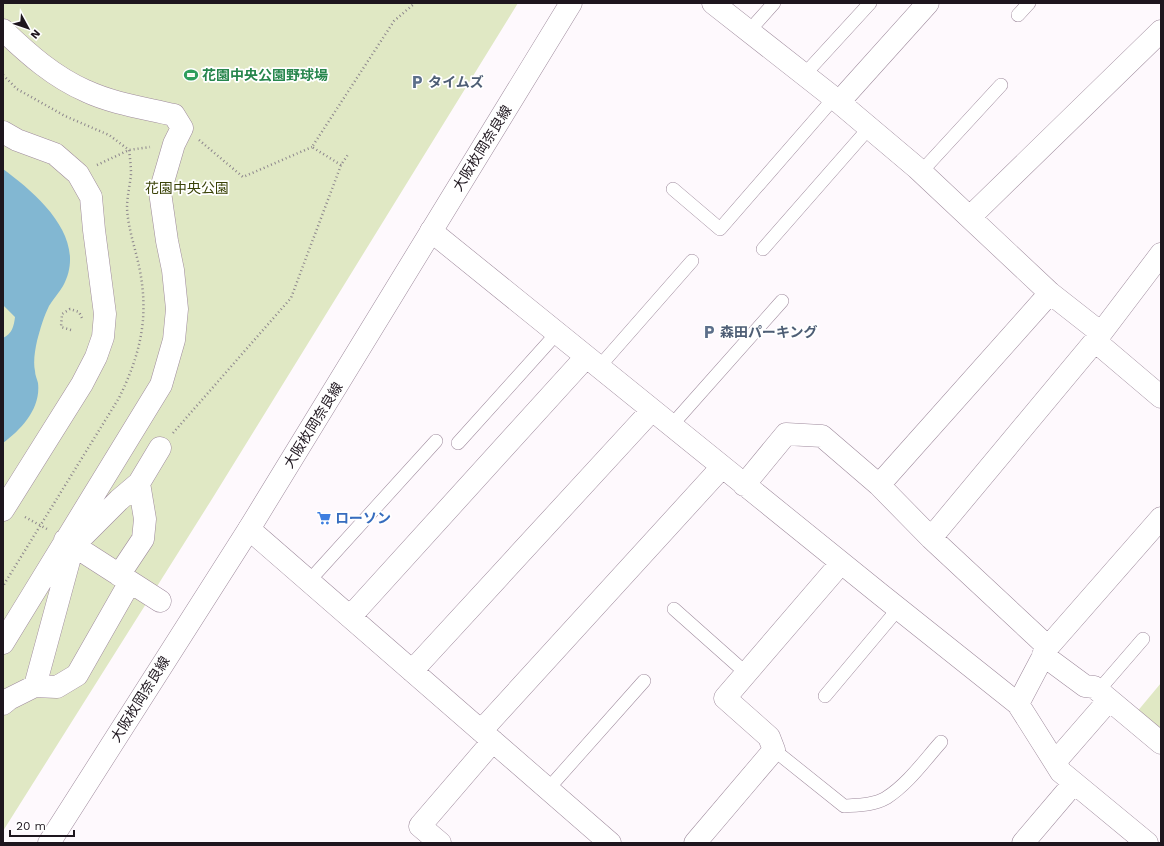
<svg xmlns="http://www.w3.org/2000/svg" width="1164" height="846" viewBox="0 0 1164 846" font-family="'Work Sans','Noto Sans JP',sans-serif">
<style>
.green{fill:#e0e8c4}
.water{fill:#82b7d2}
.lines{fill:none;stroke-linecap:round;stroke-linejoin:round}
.lane-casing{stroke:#9f8b9d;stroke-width:14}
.street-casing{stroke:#9f8b9d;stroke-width:23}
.secondary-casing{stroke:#9f8b9d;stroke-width:23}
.path{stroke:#8c858c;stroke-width:2.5;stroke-dasharray:1 3;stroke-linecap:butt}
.lane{stroke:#fff;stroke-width:13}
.street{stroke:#fff;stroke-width:22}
.secondary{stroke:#fff;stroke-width:22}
.labels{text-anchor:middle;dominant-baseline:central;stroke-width:3.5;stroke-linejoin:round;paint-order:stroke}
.leisure-label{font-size:14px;font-weight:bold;fill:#27864d;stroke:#fff;text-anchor:start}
.service-label{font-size:14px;font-weight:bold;fill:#4e5e75;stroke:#fff;text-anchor:start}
.street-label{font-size:14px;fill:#1e161e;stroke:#fff}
.park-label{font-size:14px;fill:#3a4207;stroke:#fff}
.shop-label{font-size:14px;font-weight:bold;fill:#366cbe;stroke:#fff;text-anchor:start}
</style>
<rect width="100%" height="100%" fill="#fef9fd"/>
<!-- green -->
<path class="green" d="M 3,3 L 518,3 L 212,499 L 3,831 Z
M 1161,683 L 1161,734 L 1136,713 Z"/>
<!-- water -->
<path class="water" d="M 3,169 C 37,194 89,238 63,286 C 59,293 53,299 49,306 C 44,316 40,329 37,341 C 35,350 33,362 35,371 C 35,375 37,379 38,383 C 41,408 22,429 3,443 L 3,338 C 12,334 14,326 15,317 L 3,305 Z"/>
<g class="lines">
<defs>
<path id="lane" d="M 1018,15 L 1029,3
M 749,31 L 774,3
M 804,75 L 870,3
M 921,172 L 1001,85
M 673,189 L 720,229 L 834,98
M 763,249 L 869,128
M 599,367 L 692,261
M 671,426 L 782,301
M 458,443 L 557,333
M 309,581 L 436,441
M 674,609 L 746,673
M 1098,691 L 1143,639
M 825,696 L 898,609
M 774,750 L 844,806 C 858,805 874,805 886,798 C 908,784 924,761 941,742
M 548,789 L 644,681"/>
<path id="street" d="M 713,3 L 834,98 L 917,168 L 1050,293 L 1101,333
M 3,30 C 28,54 54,77 86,91 C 114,104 145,108 174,115 L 182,128 L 174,144 L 160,192 L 167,241 L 173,270 L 177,309 L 174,340 L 161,385 L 3,643
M 839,102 L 928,3
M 3,132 L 17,140 L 55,154 L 78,174 L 91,197 L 94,230 L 105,314 L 103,337 L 96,357 L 82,384 L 3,510
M 970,217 L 1161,31
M 431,231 L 880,594 L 1018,704 L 1061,772 L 1147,843
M 1095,341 L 1161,397
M 139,483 L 160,448
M 744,485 L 786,434 L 822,436 L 879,485 L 1050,293
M 879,485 L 931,538 L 1048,647
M 249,529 L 610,843
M 931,538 L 1095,341 L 1161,254
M 65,540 L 160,601
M 350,617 L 586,357
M 1043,655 L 1085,686 L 1094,687 L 1161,743
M 412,671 L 652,410
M 35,686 L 57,687 L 77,675 L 130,582
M 3,704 L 9,699 L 35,686 L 73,546 L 119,500 L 139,483 L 145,519 L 143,539 L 119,575
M 1018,704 L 1048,647 L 1161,518
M 481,731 L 722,467
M 1055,762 L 1109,700
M 440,843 L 420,826 L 493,741
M 695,843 L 774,750 L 769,737 L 725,698 L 841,563
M 1023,843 L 1074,783"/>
<path id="secondary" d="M 49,843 L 249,529 L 571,3"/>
</defs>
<!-- lane casing -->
<use href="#lane" class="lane-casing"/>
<!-- street casing -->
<use href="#street" class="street-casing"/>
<!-- secondary casing -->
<use href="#secondary" class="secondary-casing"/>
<!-- path -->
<path class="path" d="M 3,75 L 17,89 L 65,116 L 109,135 L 129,150 C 130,158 131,166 131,174 C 130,185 127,197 127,208 C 128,229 136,250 140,271 C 149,319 140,355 119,398 L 3,586
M 199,140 L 243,177 L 312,147
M 97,165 L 129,150 L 150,147
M 341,165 L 312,147 L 394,21 L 415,3
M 71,330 L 61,327 L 62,314 L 70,309 L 79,312 L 82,318
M 173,433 L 291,298 L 341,165 L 349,153
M 25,517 L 47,529"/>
<!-- lane -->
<use href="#lane" class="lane"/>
<!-- street -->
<use href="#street" class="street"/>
<!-- secondary -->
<use href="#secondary" class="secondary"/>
</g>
<!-- icons -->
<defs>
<symbol id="stadium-bare" viewBox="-9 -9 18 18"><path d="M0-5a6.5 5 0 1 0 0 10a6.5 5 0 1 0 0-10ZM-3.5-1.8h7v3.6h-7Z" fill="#2e9e5b" stroke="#fff" stroke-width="2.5" paint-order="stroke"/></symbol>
<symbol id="parking-bare" viewBox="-9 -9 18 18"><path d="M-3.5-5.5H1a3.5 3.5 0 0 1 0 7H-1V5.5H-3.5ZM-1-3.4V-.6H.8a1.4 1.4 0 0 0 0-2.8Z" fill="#5c6f8a" stroke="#fff" stroke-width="2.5" paint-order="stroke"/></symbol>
<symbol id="supermarket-bare" viewBox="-9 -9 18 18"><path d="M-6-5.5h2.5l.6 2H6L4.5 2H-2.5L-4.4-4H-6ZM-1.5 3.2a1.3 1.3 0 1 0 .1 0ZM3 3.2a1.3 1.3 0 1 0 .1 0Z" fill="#3f7fe0" stroke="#fff" stroke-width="2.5" paint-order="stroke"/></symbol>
</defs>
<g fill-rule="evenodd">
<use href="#stadium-bare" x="181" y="65" width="20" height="20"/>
<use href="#parking-bare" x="407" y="72" width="20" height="20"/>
<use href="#parking-bare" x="699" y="322" width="20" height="20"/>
<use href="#supermarket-bare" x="314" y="508" width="20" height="20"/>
</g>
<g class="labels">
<!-- leisure labels -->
<g class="leisure-label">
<text x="202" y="75">花園中央公園野球場</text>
</g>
<!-- service labels -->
<g class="service-label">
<text x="428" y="82">タイムズ</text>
<text x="720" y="332">森田パーキング</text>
</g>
<!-- street labels -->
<g class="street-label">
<text transform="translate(482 148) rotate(-58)">大阪枚岡奈良線</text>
<text transform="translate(313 425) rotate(-58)">大阪枚岡奈良線</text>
<text transform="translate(140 699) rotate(-58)">大阪枚岡奈良線</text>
</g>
<!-- park labels -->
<g class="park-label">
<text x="187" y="188">花園中央公園</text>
</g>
<!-- shop labels -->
<g class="shop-label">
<text x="335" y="518">ローソン</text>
</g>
</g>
<!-- border -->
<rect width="1164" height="846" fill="none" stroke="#1e161e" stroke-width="8"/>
<!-- north arrow -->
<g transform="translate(28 28) rotate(130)" stroke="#ffffff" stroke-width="3" paint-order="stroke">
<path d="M0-3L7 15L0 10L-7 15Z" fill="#1e161e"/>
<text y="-6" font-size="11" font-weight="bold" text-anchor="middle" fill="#1e161e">N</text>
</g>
<!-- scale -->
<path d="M10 830v6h64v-6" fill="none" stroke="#1e161e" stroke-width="2"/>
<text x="16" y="830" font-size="12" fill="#1e161e" stroke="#ffffff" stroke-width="3" paint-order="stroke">20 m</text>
</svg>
